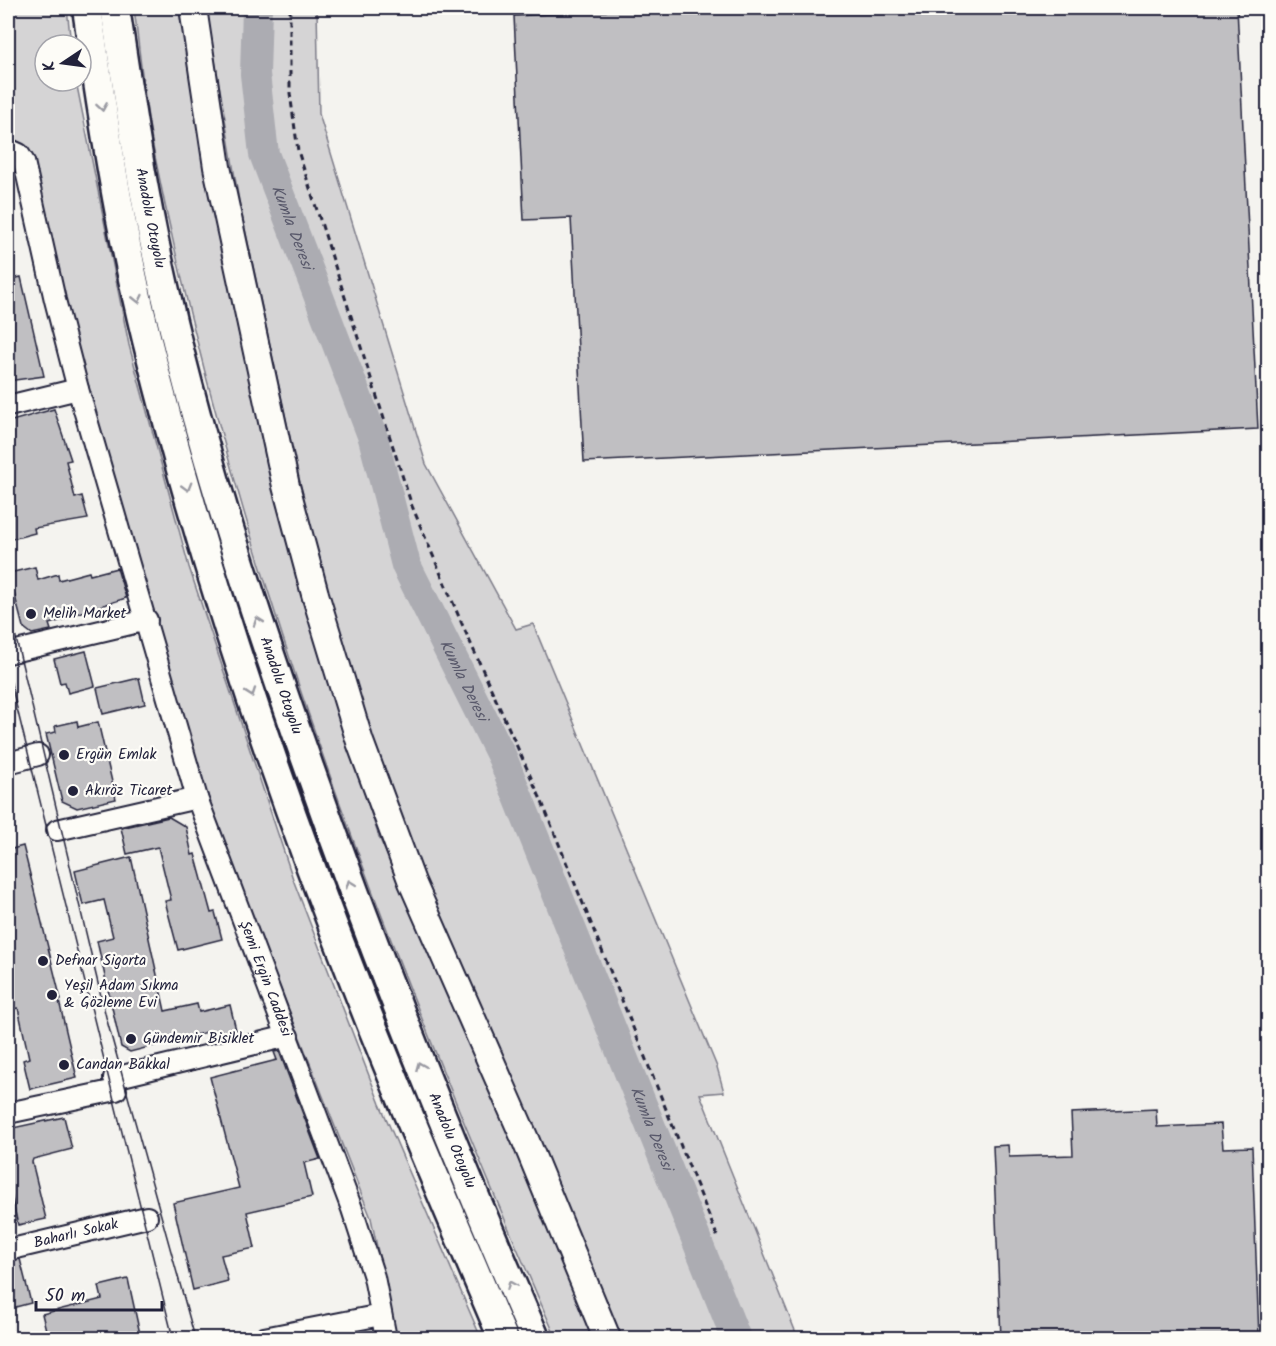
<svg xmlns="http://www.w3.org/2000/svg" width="1276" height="1346" viewBox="0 0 1276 1346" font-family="Kalam,sans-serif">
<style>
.green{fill:#d5d4d5;stroke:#7c7b88;stroke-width:1.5}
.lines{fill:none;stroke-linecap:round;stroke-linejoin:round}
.river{stroke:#acacb2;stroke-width:30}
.building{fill:#c0bfc2;stroke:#22223b;stroke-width:1.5}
.minor-casing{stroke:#22223b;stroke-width:24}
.major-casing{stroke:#22223b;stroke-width:30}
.highway-casing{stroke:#22223b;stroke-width:33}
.path{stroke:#22223b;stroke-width:3;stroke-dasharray:6 4.5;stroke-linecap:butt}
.minor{stroke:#fdfcf7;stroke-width:20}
.major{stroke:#fdfcf7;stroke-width:26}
.highway{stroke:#fdfcf7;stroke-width:28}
.tram{stroke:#22223b;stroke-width:1.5}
.oneway{stroke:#9a9aa2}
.poi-dot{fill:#22223b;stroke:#fdfcf7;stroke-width:2}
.labels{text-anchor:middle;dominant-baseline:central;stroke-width:4.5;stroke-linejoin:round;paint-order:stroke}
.street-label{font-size:15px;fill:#22223b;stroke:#fdfcf7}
.poi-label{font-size:15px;fill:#22223b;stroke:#fdfcf7;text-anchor:start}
.water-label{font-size:16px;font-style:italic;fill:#59596b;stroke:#fdfcf7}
</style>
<rect width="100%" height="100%" fill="#f4f3ef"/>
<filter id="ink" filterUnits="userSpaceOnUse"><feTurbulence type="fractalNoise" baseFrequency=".0167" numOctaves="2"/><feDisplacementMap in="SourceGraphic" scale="12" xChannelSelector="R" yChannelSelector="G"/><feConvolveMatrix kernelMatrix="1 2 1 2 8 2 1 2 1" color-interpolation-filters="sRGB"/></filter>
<g filter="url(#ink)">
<!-- green -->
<path class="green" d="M 8,8 L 67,8 L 71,45 L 45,45 L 45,81 L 76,81 L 129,345 L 189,567 L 294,882 L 380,1104 L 481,1338 L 396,1338 L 371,1218 L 205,797 L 12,140 L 8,113 Z
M 134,8 L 181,8 L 206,174 L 240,339 L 278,506 L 348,744 L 379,837 L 476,1054 L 593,1338 L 556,1338 C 388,955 235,560 153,147 C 144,101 140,54 134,8 Z
M 206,8 L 317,8 L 319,114 L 426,464 L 516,629 L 533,624 L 717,1067 L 724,1092 L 700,1094 L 798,1338 L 620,1338 L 546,1157 L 419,871 L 372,742 L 316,552 L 295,461 L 239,201 Z"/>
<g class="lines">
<!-- river -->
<path class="river" id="s1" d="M 257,8 L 255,74 L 264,154 L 373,438 L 406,565 L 502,757 L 736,1338"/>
</g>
<!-- building -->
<path class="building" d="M 605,8 L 1237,8 L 1258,429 L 584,462 L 571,218 L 524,220 L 514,16 L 606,11 Z
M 21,277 L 44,376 L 8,381 L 8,280 Z
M 54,409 L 71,460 L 66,461 L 75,498 L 82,496 L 88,519 L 34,528 L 35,533 L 8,540 L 8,422 Z
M 35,567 L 38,580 L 58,574 L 59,580 L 89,572 L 90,575 L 117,568 L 126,598 L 69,616 L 69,618 L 49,624 L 51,630 L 32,634 L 23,627 L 9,573 Z
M 86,651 L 95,686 L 68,693 L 65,682 L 60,683 L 54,659 Z
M 139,678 L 145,704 L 103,714 L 97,688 Z
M 77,721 L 78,727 L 98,722 L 116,799 L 77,808 L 62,801 L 46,734 L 56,732 L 55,726 Z
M 169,817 L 186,827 L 192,855 L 195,854 L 211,913 L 215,912 L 222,939 L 178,950 L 165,901 L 171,900 L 158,847 L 127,854 L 121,828 Z
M 23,846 L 61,1000 L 59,1001 L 77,1078 L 30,1089 L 23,1060 L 29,1058 L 18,1008 L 8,1010 L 8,850 Z
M 131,857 L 165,1011 L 197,1004 L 199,1012 L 230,1005 L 236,1030 L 212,1035 L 211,1031 L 130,1052 L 121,1047 L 97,941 L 113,937 L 104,900 L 83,905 L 75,871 Z
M 279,1051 L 320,1159 L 304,1163 L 312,1197 L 247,1212 L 255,1248 L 221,1255 L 228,1281 L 193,1290 L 173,1203 L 239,1188 L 210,1077 L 277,1060 L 274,1052 Z
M 1156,1109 L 1157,1127 L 1221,1124 L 1223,1148 L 1252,1147 L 1259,1338 L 1001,1338 L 993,1146 L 1008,1145 L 1009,1157 L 1073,1155 L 1071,1113 Z
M 64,1117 L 72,1149 L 33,1159 L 32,1162 L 46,1219 L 18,1225 L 8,1180 L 8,1129 Z
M 20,1259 L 31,1303 L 8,1309 L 8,1262 Z
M 128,1279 L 140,1334 L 119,1338 L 48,1338 L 42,1314 L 102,1299 L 99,1286 Z"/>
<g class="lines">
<defs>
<g id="minor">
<path id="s2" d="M 8,149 L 19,154 L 24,162 L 55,300 L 78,389 L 197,798 L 352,1209 L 374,1277 L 386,1338"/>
<path d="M 8,406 L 78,389"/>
<path d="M 8,653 L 147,620"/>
<path d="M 8,763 L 38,755"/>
<path d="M 57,830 L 197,798"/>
<path d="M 114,1078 L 288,1036"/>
<path d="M 8,1113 L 116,1090"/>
<path id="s3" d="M 8,1250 L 147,1217"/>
<path d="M 264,1338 L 381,1315"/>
</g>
<path id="major" d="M 193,8 L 217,167 L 286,486 L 315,594 L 360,742 L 412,882 L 525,1139 L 607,1338"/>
<g id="highway">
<path d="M 87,8 C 103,119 120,230 147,340 C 201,560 274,777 357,988 C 403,1106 454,1222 503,1338"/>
<path id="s4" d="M 115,8 C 128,93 140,179 159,264 C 195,431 248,595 305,756 C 374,953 452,1147 535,1338"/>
</g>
</defs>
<!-- minor casing -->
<use href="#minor" class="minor-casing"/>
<!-- major casing -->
<use href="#major" class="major-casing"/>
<!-- highway casing -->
<use href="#highway" class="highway-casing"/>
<!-- path -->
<path class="path" d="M 290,8 L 290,93 L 298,151 L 412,506 L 462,624 L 542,802 L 718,1238"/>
<!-- minor -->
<use href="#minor" class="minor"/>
<!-- major -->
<use href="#major" class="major"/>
<!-- highway -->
<use href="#highway" class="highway"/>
<!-- tram -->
<path class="tram" d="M 8,605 L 106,1017 L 195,1338
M 8,672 L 173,1338"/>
</g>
<!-- one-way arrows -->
<defs><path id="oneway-chevron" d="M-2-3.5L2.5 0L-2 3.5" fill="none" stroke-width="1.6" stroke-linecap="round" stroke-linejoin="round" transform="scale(1.5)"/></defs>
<g class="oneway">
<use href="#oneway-chevron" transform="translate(102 107) rotate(81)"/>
<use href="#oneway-chevron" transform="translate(138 299) rotate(77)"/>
<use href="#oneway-chevron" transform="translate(187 487) rotate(74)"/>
<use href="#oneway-chevron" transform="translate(258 621) rotate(-109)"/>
<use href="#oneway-chevron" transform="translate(251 693) rotate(71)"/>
<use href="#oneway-chevron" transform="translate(350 884) rotate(-111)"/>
<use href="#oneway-chevron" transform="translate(420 1066) rotate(-112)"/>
<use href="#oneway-chevron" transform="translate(511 1285) rotate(-113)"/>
</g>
</g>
<!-- markers -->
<g class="poi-dot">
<circle cx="31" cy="614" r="6"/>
<circle cx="64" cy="755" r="6"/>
<circle cx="73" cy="791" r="6"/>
<circle cx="43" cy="961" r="6"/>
<circle cx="52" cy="995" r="6"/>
<circle cx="131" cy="1039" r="6"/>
<circle cx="64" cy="1065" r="6"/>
</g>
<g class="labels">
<!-- street labels -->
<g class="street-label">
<text stroke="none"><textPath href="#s4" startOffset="213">Anadolu Otoyolu</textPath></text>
<text stroke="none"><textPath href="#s4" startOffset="699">Anadolu Otoyolu</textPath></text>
<text stroke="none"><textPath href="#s2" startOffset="874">Şemi Ergin Caddesi</textPath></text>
<text stroke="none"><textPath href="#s4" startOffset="1185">Anadolu Otoyolu</textPath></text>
<text stroke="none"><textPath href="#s3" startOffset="70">Baharlı Sokak</textPath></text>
</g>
<!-- poi labels -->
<g class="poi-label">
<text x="43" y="614">Melih Market</text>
<text x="76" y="755">Ergün Emlak</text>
<text x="85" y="791">Akıröz Ticaret</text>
<text x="55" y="961">Defnar Sigorta</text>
<text x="64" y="986">Yeşil Adam Sıkma<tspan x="64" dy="17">&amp; Gözleme Evi</tspan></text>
<text x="143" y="1039">Gündemir Bisiklet</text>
<text x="76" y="1065">Candan Bakkal</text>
</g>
<!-- water labels -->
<g class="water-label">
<text stroke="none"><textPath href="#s1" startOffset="225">Kumla Deresi</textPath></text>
<text stroke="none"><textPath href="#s1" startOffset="711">Kumla Deresi</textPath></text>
<text stroke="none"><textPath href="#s1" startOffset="1197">Kumla Deresi</textPath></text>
</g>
</g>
<!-- margin -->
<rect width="1276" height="1346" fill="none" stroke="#fdfcf7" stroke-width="30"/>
<rect x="15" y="15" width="1246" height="1316" fill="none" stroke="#22223b" stroke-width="2" filter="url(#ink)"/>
<!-- north arrow -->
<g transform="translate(63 63) rotate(257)"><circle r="28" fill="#fdfcf7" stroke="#a5a5ac" stroke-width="1.5"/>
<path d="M0-4.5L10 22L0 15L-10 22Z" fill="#22223b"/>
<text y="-9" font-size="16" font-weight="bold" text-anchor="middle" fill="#22223b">K</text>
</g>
<!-- scale -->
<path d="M36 1301v9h126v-9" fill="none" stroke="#22223b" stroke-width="3"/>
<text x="45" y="1301" font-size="18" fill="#22223b" stroke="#fdfcf7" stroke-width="4.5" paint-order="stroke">50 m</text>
</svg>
